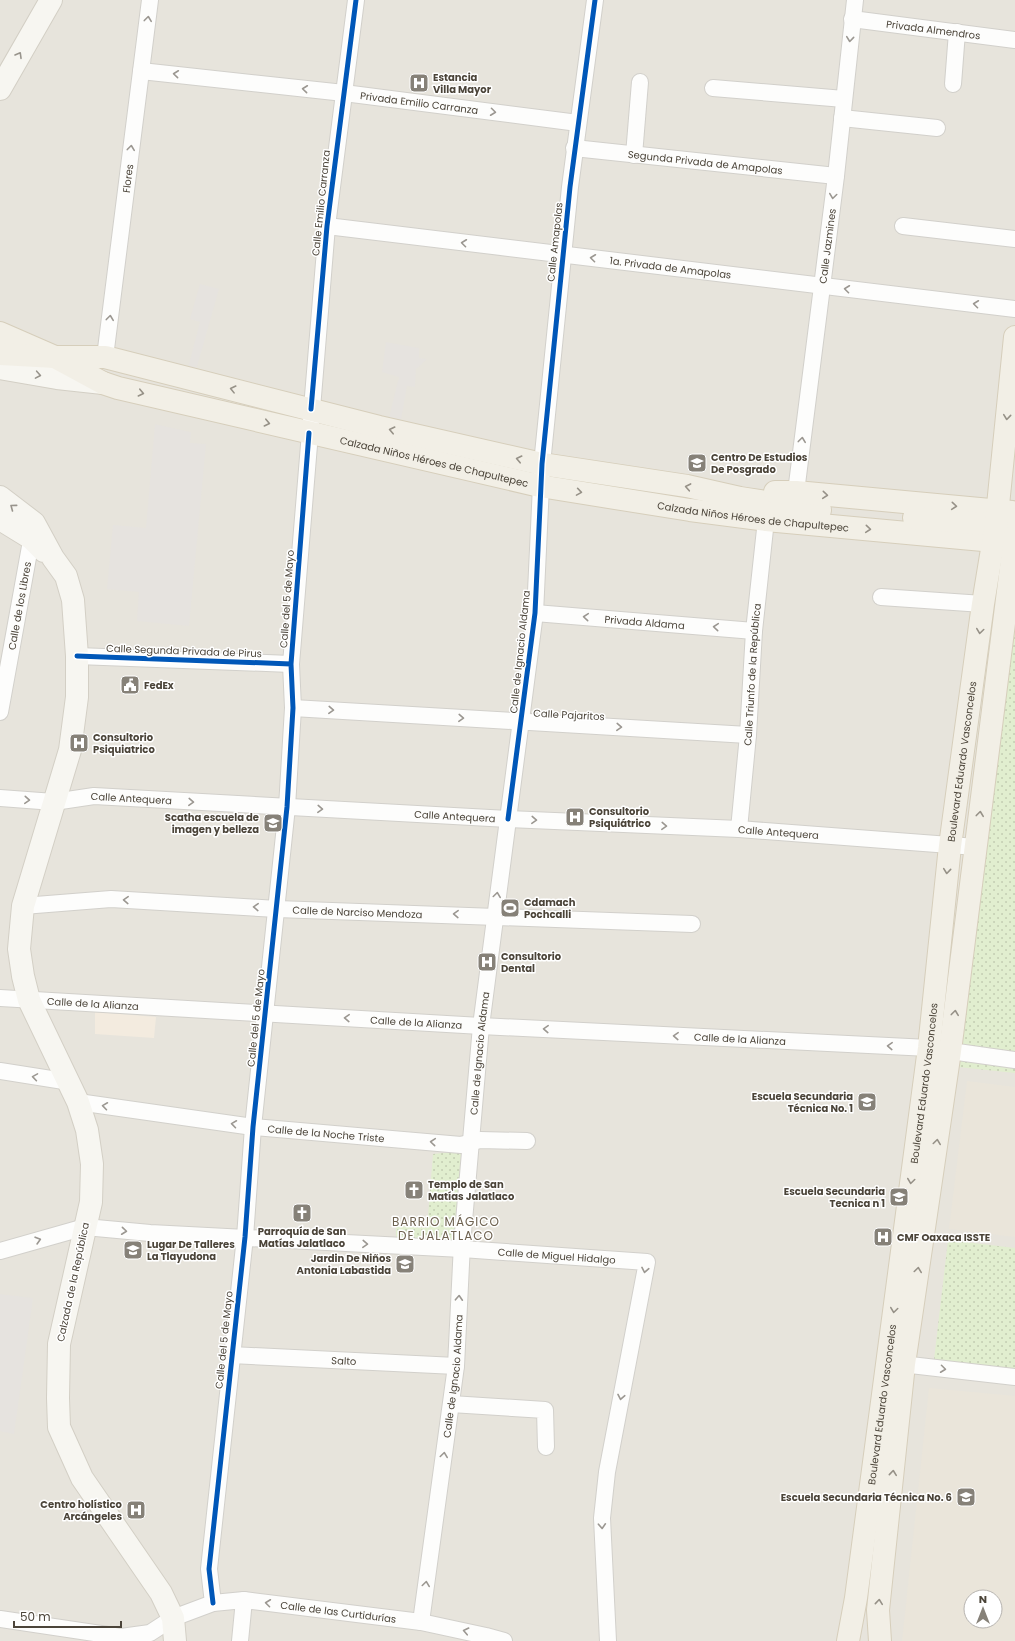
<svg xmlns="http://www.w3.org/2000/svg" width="1015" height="1641" viewBox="0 0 1015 1641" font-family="Poppins,sans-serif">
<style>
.residential{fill:#e7e4dc;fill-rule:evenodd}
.commercial{fill:#f3ebdf}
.education{fill:#eae5da;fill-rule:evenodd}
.park{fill:url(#park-dots)}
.parking{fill:#e6e3df}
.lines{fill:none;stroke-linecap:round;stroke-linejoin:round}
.minor-casing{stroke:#d2d0cb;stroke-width:18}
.secondary-casing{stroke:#d3cfc5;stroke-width:24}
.primary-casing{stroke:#d6cebb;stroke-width:24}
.minor{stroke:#fdfdfc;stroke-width:16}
.secondary{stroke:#f7f6f1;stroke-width:22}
.primary{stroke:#f2efe6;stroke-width:22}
.cycleway-casing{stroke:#fff;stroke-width:8}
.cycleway{stroke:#0057b8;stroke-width:5}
.oneway{stroke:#9b9791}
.oneway2{stroke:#98948c}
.oneway3{stroke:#969187}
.labels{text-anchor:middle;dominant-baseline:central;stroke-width:3;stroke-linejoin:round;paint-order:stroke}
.street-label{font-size:10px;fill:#4b4439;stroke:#fff}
.poi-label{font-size:10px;font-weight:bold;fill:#4b4439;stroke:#fff;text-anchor:start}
.quarter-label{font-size:12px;letter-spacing:1px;fill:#6e6250;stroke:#fff}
</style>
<defs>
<pattern id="park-dots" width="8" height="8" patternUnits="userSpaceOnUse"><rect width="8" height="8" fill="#e1eecf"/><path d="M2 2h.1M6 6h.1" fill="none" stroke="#c3cdb2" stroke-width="1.8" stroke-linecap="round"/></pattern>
</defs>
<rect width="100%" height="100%" fill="#f4f2ee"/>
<!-- residential -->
<path class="residential" d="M 0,0 L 1015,0 L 1015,1641 L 0,1641 ZM 971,1597 L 995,1597 L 995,1621 L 971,1621 Z"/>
<!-- commercial -->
<path class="commercial" d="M 95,1012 L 156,1017 L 154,1038 L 95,1034 Z"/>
<!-- education -->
<path class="education" d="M 967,1081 L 1015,1087 L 1015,1237 L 949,1229 Z
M 929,1388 L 1015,1396 L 1015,1641 L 902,1641 ZM 971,1597 L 995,1597 L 995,1621 L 971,1621 Z"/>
<!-- park -->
<path class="park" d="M 1015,585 L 1015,1073 L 939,1065 Z
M 461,1151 L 457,1241 L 396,1238 L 396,1226 L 427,1228 L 433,1154 Z
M 948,1240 L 1015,1248 L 1015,1370 L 934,1360 Z"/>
<!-- parking -->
<path class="parking" d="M 200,284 L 219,289 L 196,370 L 188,368 L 200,322 L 190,319 Z
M 386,342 L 419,348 L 419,358 L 427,359 L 416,369 L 415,387 L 407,386 L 400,425 L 388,422 L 399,377 L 382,372 Z
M 155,424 L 191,432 L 190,443 L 206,444 L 189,626 L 137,621 L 139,592 L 107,589 L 113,525 L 146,528 Z
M 0,1294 L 33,1298 L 14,1434 L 0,1431 Z"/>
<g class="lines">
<defs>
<g id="minor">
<path id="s1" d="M 852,19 L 1015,40"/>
<path id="s2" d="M 141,71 L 344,93 L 578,123"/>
<path d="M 953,84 L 957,32"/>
<path d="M 713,88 L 844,99"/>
<path d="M 842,118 L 937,128"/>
<path id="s3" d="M 574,148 L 836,176"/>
<path d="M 634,155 L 640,82"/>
<path id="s4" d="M 327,226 L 1015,309"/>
<path d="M 903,226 L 1015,239"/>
<path id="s5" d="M 105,357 L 150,0"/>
<path id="s6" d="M 796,492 L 836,176 L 855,0"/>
<path d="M 881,597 L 983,604"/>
<path id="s7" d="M 535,613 L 754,631"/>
<path d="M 77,656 L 291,664"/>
<path d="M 293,708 L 748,735"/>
<path id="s8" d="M 0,712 L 33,530"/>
<path id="s9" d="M 0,798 L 54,802 L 94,796 L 508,819 L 739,829 L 976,847"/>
<path id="s10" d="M 739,829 L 748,735 L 754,631 L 766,520"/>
<path id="s11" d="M 23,906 L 111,899 L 277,909 L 692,924"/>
<path id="s12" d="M 0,998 L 481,1026 L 929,1048 L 1015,1060"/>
<path d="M 0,1071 L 70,1082"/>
<path id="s13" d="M 78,1102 L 253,1127 L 461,1145 L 480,1140 L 527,1141"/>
<path id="s14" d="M 0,1251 L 85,1227 L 150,1233 L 462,1249 L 647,1262 L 607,1472 L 602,1518 L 608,1641"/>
<path id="s15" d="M 231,1355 L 456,1366"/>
<path d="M 893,1363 L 1015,1377"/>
<path d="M 451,1404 L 545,1410 L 546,1447"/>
<path d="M 213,1603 L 209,1569 L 245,1237 L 253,1127 L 287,807 L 293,708 L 291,664 L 327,226 L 356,0"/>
<path id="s16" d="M 0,1619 L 121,1637 L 150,1633 L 173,1618 L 213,1603 L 244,1600 L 421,1622 L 486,1636 L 504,1641"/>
<path id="s17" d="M 421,1622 L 456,1366 L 462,1244 L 481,1026 L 535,613 L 542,464 L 570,187 L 595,0"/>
<path d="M 240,1641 L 244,1600"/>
</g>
<path id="secondary" d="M 0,89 L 51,0
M 0,368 L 57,378 L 103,383
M 0,497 L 34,523 L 53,558 L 66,576 L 73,600 L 77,656 L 77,697 L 70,750 L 23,906 L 19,949 L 23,976 L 29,1000 L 78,1102 L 87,1130 L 92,1164 L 91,1202 L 59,1344 L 58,1398 L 59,1427 L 82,1478 L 161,1593 L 173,1618 L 175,1641
M 0,519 L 31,538 L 44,551"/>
<g id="primary">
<path id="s18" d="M 0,333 L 55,357 L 103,383 L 118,388 L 540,486 L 690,510 L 766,520 L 994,541 L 1007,537"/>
<path d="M 0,354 L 55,357 L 105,357 L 379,427 L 542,464 L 687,486 L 740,498 L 820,510"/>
<path d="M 775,492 L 796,492 L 1012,512"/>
<path d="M 914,518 L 996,525 L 1015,519"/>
<path id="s19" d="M 848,1641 L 856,1598 L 929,1048 L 950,846 L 983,604 L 996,525 L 1015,337"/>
<path d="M 880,1641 L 878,1610 L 904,1364 L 950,1051 L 1015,536"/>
</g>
</defs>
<!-- minor casing -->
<use href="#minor" class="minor-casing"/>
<!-- secondary casing -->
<use href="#secondary" class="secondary-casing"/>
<!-- primary casing -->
<use href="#primary" class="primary-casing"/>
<!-- minor -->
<use href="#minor" class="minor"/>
<!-- secondary -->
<use href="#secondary" class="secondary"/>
<!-- primary -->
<use href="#primary" class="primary"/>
<defs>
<path id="cycleway" d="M 311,409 L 327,226 L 356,0
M 77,656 L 291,664
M 508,819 L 535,613 L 542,464 L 570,187 L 595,0
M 213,1603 L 209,1569 L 245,1237 L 253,1127 L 287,807 L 293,708 L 291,664 L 309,433"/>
</defs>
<!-- cycleway casing -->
<use href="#cycleway" class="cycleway-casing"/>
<!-- cycleway -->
<use href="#cycleway" class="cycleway"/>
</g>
<!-- one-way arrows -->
<defs><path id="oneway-chevron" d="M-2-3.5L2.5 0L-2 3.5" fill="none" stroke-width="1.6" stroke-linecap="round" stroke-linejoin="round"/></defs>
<g class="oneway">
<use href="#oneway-chevron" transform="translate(148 19) rotate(-83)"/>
<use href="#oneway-chevron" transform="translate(850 39) rotate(96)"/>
<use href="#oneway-chevron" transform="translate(176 74) rotate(-174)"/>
<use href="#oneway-chevron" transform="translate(305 89) rotate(-174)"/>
<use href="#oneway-chevron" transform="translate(493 112) rotate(7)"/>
<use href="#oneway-chevron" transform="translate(131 148) rotate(-83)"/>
<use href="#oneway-chevron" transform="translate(833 196) rotate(98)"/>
<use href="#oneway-chevron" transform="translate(464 243) rotate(-173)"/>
<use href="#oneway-chevron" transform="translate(593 258) rotate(-173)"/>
<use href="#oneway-chevron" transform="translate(847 289) rotate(-173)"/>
<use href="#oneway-chevron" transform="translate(976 304) rotate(-173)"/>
<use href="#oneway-chevron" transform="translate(110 318) rotate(-83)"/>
<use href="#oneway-chevron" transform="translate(802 440) rotate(-83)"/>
<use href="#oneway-chevron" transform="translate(586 617) rotate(-175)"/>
<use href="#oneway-chevron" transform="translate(716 627) rotate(-175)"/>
<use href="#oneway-chevron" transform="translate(331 710) rotate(3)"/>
<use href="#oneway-chevron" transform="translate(461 718) rotate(3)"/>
<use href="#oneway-chevron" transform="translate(619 727) rotate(3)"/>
<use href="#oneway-chevron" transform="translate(27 800) rotate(4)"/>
<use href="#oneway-chevron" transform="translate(191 802) rotate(3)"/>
<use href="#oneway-chevron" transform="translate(320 809) rotate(3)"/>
<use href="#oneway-chevron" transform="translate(534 820) rotate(3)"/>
<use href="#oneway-chevron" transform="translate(664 826) rotate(3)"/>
<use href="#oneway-chevron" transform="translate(497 895) rotate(-82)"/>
<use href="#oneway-chevron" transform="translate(126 900) rotate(-177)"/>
<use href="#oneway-chevron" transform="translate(256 907) rotate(-177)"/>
<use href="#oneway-chevron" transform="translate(456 914) rotate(-178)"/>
<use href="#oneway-chevron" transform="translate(347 1018) rotate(-177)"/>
<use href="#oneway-chevron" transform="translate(546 1029) rotate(-177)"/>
<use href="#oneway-chevron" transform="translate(676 1036) rotate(-177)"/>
<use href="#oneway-chevron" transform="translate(890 1046) rotate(-177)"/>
<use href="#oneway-chevron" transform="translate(35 1077) rotate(-171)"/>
<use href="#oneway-chevron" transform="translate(105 1106) rotate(-172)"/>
<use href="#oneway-chevron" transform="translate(234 1124) rotate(-172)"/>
<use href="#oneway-chevron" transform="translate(433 1142) rotate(-175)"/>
<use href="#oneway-chevron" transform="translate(124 1231) rotate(6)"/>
<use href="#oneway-chevron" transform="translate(38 1240) rotate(-16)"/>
<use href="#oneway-chevron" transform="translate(365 1244) rotate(3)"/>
<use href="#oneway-chevron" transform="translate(645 1270) rotate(101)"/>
<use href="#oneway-chevron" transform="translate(459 1298) rotate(-87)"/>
<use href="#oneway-chevron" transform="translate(943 1369) rotate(7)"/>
<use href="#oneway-chevron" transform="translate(621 1397) rotate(101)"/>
<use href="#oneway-chevron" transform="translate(444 1455) rotate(-82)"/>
<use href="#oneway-chevron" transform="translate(602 1526) rotate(87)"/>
<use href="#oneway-chevron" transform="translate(426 1584) rotate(-82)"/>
<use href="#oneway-chevron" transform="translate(268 1603) rotate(-173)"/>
<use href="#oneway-chevron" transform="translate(466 1631) rotate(-168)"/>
</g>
<g class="oneway2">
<use href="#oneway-chevron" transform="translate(19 55) rotate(-60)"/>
<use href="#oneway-chevron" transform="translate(38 375) rotate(10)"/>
<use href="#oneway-chevron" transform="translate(13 507) rotate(-143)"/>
</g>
<g class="oneway3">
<use href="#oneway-chevron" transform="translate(233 389) rotate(-166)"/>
<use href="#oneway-chevron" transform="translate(141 393) rotate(13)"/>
<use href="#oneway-chevron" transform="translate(1007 417) rotate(96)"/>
<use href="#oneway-chevron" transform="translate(267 423) rotate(13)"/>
<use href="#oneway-chevron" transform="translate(392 430) rotate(-167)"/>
<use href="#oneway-chevron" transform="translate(519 459) rotate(-167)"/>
<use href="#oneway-chevron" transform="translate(688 487) rotate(-169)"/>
<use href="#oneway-chevron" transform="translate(579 492) rotate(9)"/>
<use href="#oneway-chevron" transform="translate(825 495) rotate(5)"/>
<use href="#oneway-chevron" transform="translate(954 506) rotate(5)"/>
<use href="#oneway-chevron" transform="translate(868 529) rotate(5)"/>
<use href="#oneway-chevron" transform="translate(980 631) rotate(98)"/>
<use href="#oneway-chevron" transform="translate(980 814) rotate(-83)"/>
<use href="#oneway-chevron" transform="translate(947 871) rotate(96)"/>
<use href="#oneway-chevron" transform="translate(955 1013) rotate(-83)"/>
<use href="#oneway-chevron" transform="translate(937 1142) rotate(-82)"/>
<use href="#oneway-chevron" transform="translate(911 1181) rotate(98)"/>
<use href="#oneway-chevron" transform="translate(918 1270) rotate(-82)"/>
<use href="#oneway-chevron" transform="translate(894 1310) rotate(98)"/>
<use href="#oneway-chevron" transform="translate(893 1473) rotate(-84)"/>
<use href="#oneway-chevron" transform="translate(879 1602) rotate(-84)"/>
</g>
<!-- icons -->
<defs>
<symbol id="hospital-square" viewBox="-11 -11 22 22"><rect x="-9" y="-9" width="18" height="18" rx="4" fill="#868178" stroke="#fff"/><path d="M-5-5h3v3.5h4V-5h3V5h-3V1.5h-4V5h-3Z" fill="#fff"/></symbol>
<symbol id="university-square" viewBox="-11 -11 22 22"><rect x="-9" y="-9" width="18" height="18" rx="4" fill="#868178" stroke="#fff"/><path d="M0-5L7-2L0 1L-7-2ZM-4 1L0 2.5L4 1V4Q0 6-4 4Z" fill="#fff"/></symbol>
<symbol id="civic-square" viewBox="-11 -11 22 22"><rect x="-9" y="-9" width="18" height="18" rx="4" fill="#868178" stroke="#fff"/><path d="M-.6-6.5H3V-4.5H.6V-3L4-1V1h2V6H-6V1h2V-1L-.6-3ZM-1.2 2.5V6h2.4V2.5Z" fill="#fff"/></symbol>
<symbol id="stadium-square" viewBox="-11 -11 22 22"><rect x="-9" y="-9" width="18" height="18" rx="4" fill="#868178" stroke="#fff"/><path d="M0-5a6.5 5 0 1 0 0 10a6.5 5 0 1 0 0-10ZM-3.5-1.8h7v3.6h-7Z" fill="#fff"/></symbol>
<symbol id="school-square" viewBox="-11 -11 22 22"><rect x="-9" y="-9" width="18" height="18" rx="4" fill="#868178" stroke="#fff"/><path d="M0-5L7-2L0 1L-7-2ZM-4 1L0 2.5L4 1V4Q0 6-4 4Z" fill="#fff"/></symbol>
<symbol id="church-square" viewBox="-11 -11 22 22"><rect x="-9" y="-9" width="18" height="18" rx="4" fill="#868178" stroke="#fff"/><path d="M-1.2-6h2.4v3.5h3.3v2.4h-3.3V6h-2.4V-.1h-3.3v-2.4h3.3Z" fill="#fff"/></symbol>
</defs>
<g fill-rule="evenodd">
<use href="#hospital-square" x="408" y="72" width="22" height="22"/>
<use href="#university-square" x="686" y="452" width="22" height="22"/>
<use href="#civic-square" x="119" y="674" width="22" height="22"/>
<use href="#hospital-square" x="68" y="732" width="22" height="22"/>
<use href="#hospital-square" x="564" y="806" width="22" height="22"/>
<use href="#university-square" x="262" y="812" width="22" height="22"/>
<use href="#stadium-square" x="499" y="897" width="22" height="22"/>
<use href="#hospital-square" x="476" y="951" width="22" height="22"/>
<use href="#school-square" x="856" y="1091" width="22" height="22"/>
<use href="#church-square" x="403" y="1179" width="22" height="22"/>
<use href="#school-square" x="888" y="1186" width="22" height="22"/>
<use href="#church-square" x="291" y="1202" width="22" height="22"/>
<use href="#hospital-square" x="872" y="1226" width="22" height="22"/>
<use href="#university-square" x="122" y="1239" width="22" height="22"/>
<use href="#school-square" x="394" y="1253" width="22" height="22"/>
<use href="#school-square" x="955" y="1486" width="22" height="22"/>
<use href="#hospital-square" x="125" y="1499" width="22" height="22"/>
</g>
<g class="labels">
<!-- street labels -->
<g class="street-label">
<text stroke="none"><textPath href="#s1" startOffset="82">Privada Almendros</textPath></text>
<text stroke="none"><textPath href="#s2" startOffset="280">Privada Emilio Carranza</textPath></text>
<text stroke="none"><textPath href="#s3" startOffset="132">Segunda Privada de Amapolas</textPath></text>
<text stroke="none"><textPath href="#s5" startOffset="180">Flores</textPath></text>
<text transform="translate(321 203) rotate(-84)">Calle Emilio Carranza</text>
<text transform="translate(555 242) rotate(-84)">Calle Amapolas</text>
<text stroke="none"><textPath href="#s6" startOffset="248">Calle Jazmines</textPath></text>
<text stroke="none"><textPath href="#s4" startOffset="346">1a. Privada de Amapolas</textPath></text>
<text stroke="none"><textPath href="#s18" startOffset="455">Calzada Niños Héroes de Chapultepec</textPath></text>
<text stroke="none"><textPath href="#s18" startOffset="779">Calzada Niños Héroes de Chapultepec</textPath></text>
<text transform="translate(287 599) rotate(-86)">Calle del 5 de Mayo</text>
<text stroke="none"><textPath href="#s8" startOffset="108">Calle de los Libres</textPath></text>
<text stroke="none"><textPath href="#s7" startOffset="110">Privada Aldama</textPath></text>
<text transform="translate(184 651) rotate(2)">Calle Segunda Privada de Pirus</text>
<text transform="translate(520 652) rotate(-84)">Calle de Ignacio Aldama</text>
<text stroke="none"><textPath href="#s10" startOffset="155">Calle Triunfo de la República</textPath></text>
<text transform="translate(569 715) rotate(3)">Calle Pajaritos</text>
<text stroke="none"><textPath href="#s19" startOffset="887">Boulevard Eduardo Vasconcelos</textPath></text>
<text stroke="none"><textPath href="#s9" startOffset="132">Calle Antequera</textPath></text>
<text stroke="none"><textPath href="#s9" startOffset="456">Calle Antequera</textPath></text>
<text stroke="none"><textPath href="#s9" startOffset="780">Calle Antequera</textPath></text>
<text stroke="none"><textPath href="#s11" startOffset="335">Calle de Narciso Mendoza</textPath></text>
<text stroke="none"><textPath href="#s12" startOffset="93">Calle de la Alianza</textPath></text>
<text transform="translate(256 1018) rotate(-84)">Calle del 5 de Mayo</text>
<text stroke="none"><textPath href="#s12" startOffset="417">Calle de la Alianza</textPath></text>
<text stroke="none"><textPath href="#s12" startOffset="741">Calle de la Alianza</textPath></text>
<text stroke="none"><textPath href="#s17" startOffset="572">Calle de Ignacio Aldama</textPath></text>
<text stroke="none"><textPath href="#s19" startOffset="563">Boulevard Eduardo Vasconcelos</textPath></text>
<text stroke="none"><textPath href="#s13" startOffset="250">Calle de la Noche Triste</textPath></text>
<text stroke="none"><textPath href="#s14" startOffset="561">Calle de Miguel Hidalgo</textPath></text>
<text transform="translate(73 1282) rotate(-78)">Calzada de la República</text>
<text transform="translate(224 1340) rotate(-84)">Calle del 5 de Mayo</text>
<text stroke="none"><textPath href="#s15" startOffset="113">Salto</textPath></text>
<text stroke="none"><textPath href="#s17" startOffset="248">Calle de Ignacio Aldama</textPath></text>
<text stroke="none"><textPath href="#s19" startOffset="239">Boulevard Eduardo Vasconcelos</textPath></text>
<text stroke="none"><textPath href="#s16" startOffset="348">Calle de las Curtidurías</textPath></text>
</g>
<!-- poi labels -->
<g class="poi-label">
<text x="433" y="77">Estancia<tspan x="433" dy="12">Villa Mayor</tspan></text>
<text x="711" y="457">Centro De Estudios<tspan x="711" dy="12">De Posgrado</tspan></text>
<text x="144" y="685">FedEx</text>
<text x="93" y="737">Consultorio<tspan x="93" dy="12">Psiquiatrico</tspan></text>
<text x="589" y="811">Consultorio<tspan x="589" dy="12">Psiquiátrico</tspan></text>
<text x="259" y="817" text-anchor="end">Scatha escuela de<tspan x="259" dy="12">imagen y belleza</tspan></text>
<text x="524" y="902">Cdamach<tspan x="524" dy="12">Pochcalli</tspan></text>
<text x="501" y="956">Consultorio<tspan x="501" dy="12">Dental</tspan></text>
<text x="853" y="1096" text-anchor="end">Escuela Secundaria<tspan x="853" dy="12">Técnica No. 1</tspan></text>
<text x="428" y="1184">Templo de San<tspan x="428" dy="12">Matías Jalatlaco</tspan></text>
<text x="885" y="1191" text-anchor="end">Escuela Secundaria<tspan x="885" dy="12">Tecnica n 1</tspan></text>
<text x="302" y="1231" text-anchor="middle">Parroquía de San<tspan x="302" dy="12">Matías Jalatlaco</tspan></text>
<text x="897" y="1237">CMF Oaxaca ISSTE</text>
<text x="147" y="1244">Lugar De Talleres<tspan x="147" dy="12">La Tlayudona</tspan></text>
<text x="391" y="1258" text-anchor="end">Jardin De Niños<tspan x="391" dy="12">Antonia Labastida</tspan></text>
<text x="952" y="1497" text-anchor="end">Escuela Secundaria Técnica No. 6</text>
<text x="122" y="1504" text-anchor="end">Centro holístico<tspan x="122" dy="12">Arcángeles</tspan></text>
</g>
<!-- quarter labels -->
<g class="quarter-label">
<text x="446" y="1221">BARRIO MÁGICO<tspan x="446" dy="14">DE JALATLACO</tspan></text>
</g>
</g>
<!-- north arrow -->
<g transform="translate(983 1609)"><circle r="19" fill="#ffffff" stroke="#b7b4b0"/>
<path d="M0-3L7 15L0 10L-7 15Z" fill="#868178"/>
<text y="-6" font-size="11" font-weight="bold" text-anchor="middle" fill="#4b4439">N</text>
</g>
<!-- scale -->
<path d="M14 1621v6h107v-6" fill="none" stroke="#4b4439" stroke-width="2"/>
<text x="20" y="1621" font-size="12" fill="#4b4439" stroke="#ffffff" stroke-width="3" paint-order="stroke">50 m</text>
</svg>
